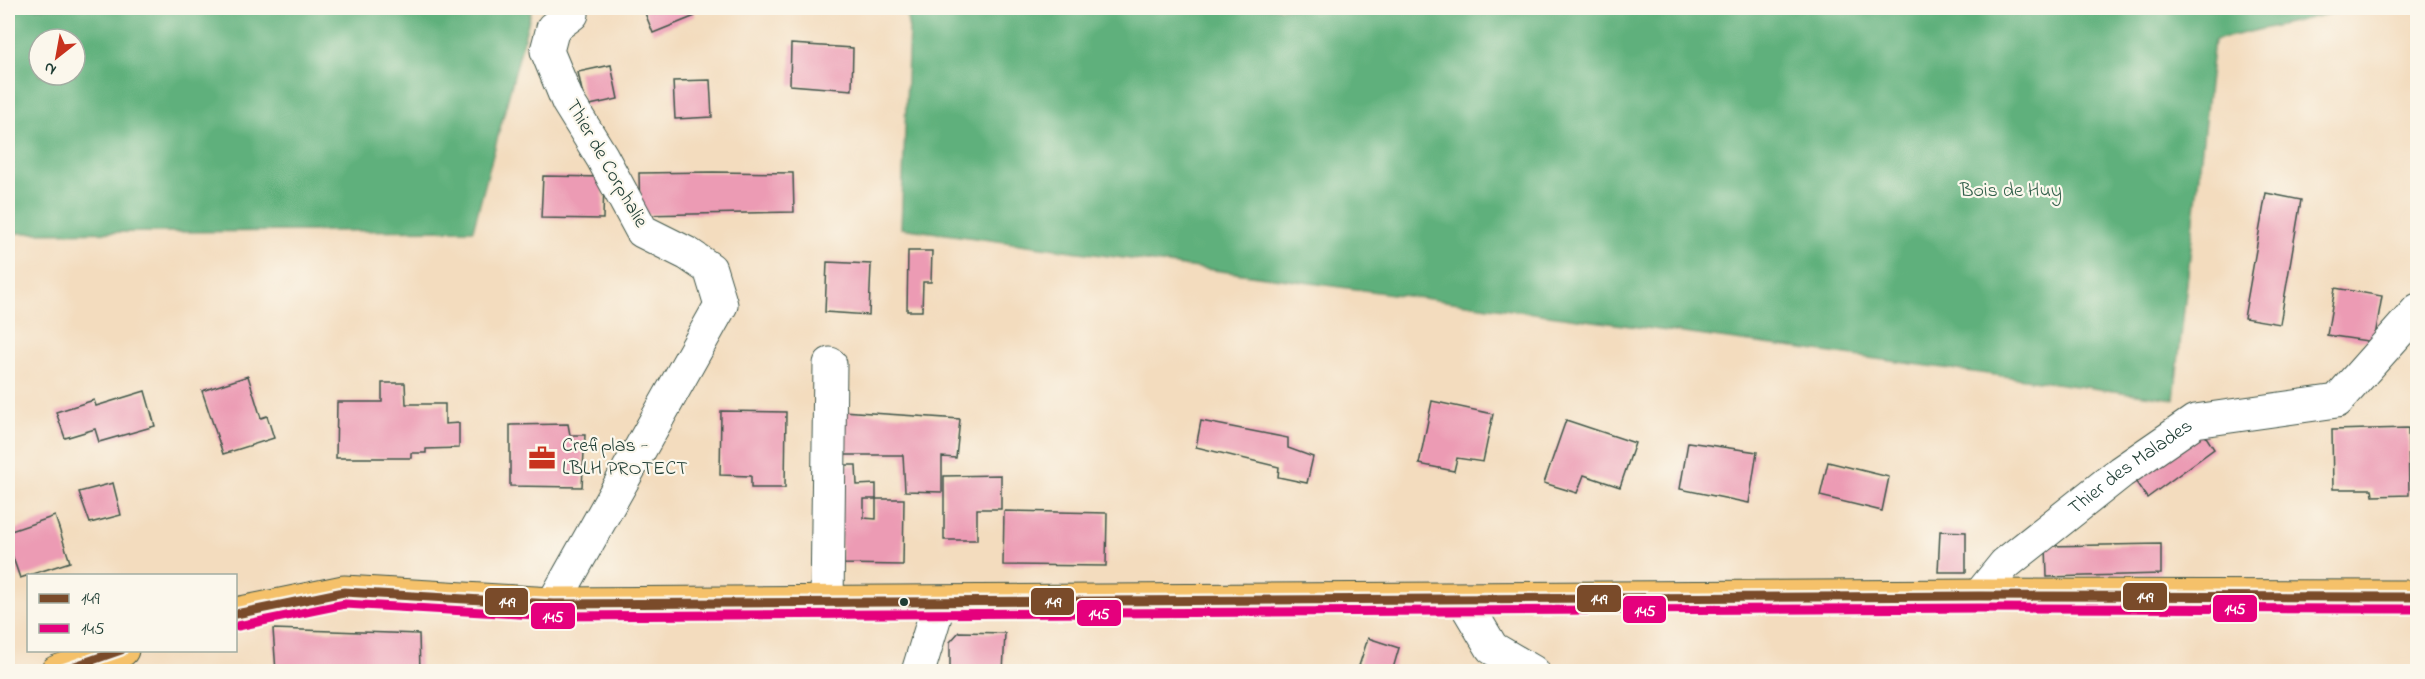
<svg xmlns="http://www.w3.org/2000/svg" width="2425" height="679" viewBox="0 0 2425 679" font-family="'Indie Flower',sans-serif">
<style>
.forest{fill:#5fb07c;stroke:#3f7658;stroke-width:1.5;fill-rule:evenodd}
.building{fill:#ec9bb4}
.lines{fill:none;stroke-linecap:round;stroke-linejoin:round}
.minor-casing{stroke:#3f5549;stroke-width:35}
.major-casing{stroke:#3f5549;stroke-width:35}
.minor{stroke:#fff;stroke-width:33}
.major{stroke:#f5c16b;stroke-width:33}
.bus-1-casing{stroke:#fbf7ec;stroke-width:14}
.bus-2-casing{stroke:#fbf7ec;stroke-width:14}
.bus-1{stroke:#7a4b2a;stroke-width:9}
.bus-2{stroke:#e5007d;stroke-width:9}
.bus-dot{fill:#1f3d34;stroke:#fbf7ec;stroke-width:2}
.labels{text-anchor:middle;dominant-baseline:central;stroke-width:4.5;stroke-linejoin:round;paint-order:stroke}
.street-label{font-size:20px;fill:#1f3d34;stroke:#fbf7ec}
.park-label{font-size:20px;fill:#34614c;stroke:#fbf7ec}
.poi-label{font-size:20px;fill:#1f3d34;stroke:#fbf7ec;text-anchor:start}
.line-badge{stroke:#fbf7ec;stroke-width:2}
.badge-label{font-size:16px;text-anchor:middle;font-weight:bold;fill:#fff}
</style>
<rect width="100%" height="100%" fill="#fbf7ec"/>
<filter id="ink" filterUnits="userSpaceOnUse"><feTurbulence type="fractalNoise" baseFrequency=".0167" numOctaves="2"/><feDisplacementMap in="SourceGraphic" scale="12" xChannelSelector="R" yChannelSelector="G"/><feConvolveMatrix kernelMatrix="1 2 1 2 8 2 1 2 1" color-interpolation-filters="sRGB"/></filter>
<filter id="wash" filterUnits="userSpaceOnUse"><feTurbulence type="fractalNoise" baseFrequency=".008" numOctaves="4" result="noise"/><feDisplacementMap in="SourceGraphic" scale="24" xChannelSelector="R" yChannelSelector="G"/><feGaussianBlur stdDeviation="1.35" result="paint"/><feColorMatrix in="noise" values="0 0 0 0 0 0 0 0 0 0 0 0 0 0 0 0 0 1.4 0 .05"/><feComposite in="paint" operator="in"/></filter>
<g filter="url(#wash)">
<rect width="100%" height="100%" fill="#f3dcbe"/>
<!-- forest -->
<path class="forest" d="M 8,8 L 532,8 L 473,230 L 8,233 ZM 39,39 L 75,39 L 75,75 L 39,75 Z
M 905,8 L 2354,8 L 2214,40 L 2174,399 L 901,228 L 909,29 Z"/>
<g id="blocks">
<!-- building -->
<path class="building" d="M 643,8 L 691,8 L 695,16 L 653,33 Z
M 791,44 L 853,48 L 852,90 L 790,85 Z
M 611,65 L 618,99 L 585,106 L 578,72 Z
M 710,80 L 712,117 L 675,119 L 673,81 Z
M 713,172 L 793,173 L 794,212 L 640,215 L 639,173 Z
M 543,176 L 604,177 L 603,219 L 541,218 Z
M 2266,193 L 2301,200 L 2280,324 L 2244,318 Z
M 908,251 L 932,251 L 931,282 L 923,282 L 922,311 L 907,311 Z
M 827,262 L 871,264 L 869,315 L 825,312 Z
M 2335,288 L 2382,296 L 2374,342 L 2327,335 Z
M 248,376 L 261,418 L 267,416 L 274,438 L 223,454 L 202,391 Z
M 382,383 L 405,383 L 406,404 L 445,404 L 445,424 L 459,423 L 459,448 L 426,449 L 426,453 L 411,453 L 411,458 L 336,458 L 337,402 L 382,402 Z
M 145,391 L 155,426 L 99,442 L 95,429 L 65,438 L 56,412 L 94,400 L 96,406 Z
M 1432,401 L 1493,414 L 1483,462 L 1457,458 L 1454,471 L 1419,464 Z
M 721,411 L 786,412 L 785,488 L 751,488 L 751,476 L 720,475 Z
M 842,411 L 960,419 L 956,458 L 942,457 L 942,492 L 905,491 L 903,455 L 843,455 Z
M 1566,420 L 1635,443 L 1620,487 L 1584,475 L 1577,493 L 1544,483 Z
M 1201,421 L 1288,438 L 1288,448 L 1313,457 L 1307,483 L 1278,477 L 1279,467 L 1196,447 Z
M 568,424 L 570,435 L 585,435 L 582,487 L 510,486 L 510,425 Z
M 2408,428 L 2409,495 L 2373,496 L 2372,489 L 2333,489 L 2332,430 Z
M 2201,429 L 2214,449 L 2147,498 L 2133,478 Z
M 1688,442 L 1757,452 L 1749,503 L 1680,489 Z
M 1828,462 L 1889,477 L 1882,511 L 1820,496 Z
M 839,465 L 856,465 L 857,485 L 876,484 L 876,499 L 864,499 L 864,518 L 876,519 L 876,499 L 904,499 L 903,565 L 841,564 Z
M 1001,475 L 1001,509 L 977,509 L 977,540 L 944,540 L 944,476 Z
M 113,483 L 121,515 L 90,523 L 79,492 Z
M 1004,511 L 1107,513 L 1106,566 L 1003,565 Z
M 55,516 L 70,562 L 20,578 L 8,543 L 8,532 Z
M 1940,531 L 1966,532 L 1966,572 L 1938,572 Z
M 2161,544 L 2161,574 L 2047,577 L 2046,546 Z
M 273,629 L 419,634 L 420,672 L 276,672 Z
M 959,632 L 1005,633 L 1003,672 L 950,672 L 950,642 Z
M 1368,638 L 1399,648 L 1392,672 L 1357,672 Z"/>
</g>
</g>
<g filter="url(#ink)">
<use href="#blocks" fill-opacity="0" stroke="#3f5549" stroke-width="1.5"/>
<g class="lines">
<defs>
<g id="minor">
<path id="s1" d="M 1979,596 L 2005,564 L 2121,472 L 2195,421 L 2337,401 L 2418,310"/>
<path d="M 1464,601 L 1492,648 L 1533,672"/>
<path d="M 827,603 L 830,364"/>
<path d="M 553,604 L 721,305 L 710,269 L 688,254 L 642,231 L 602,157 L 568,102 L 547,51 L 553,28 L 572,14"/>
<path d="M 918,672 L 939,603"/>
</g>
<path id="major" d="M 236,614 L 344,592 L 553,604 L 1979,596 L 2418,597
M 57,672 L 122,650"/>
</defs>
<!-- minor casing -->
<use href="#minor" class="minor-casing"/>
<!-- major casing -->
<use href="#major" class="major-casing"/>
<!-- minor -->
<use href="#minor" class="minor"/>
<!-- major -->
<use href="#major" class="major"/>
<defs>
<path id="bus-1" d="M 236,614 L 344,592 L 553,604 L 1979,596 L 2418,597
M 58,672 L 121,650"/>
<path id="bus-2" d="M 238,626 L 345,604 L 553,616 L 1979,608 L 2418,609"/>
</defs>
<!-- bus-1 casing -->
<use href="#bus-1" class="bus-1-casing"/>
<!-- bus-2 casing -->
<use href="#bus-2" class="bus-2-casing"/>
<!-- bus-1 -->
<use href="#bus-1" class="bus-1"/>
<!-- bus-2 -->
<use href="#bus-2" class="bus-2"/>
</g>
</g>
<!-- icons -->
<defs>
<symbol id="office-bare" viewBox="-9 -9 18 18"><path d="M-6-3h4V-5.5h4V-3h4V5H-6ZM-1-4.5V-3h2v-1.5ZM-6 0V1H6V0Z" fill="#c8321e" stroke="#fbf7ec" stroke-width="2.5" paint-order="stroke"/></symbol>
</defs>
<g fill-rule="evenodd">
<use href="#office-bare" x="523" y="439" width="38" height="38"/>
</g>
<!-- markers -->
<circle class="bus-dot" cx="904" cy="602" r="5"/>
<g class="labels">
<!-- street labels -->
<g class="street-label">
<text transform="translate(606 164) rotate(60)">Thier de Corphalie</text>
<text stroke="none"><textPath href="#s1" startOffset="200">Thier des Malades</textPath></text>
</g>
<!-- park labels -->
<g class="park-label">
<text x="2011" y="191">Bois de Huy</text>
</g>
<!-- poi labels -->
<g class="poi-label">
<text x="562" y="446">Crefiplas -<tspan x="562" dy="23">LBLH PROTECT</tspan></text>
</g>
</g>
<g class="line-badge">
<rect x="2122" y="582" width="46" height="29" rx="6" fill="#7a4b2a"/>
<rect x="1576" y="584" width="46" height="29" rx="6" fill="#7a4b2a"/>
<rect x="1030" y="587" width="45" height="29" rx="6" fill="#7a4b2a"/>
<rect x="484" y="587" width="45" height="29" rx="6" fill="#7a4b2a"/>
<rect x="2212" y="594" width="46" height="29" rx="6" fill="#e5007d"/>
<rect x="1622" y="595" width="45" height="29" rx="6" fill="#e5007d"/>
<rect x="1076" y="599" width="46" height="28" rx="6" fill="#e5007d"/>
<rect x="530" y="602" width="46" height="28" rx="6" fill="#e5007d"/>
</g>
<g class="badge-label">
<text x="2145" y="602">149</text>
<text x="1599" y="604">149</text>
<text x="1053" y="607">149</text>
<text x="507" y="607">149</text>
<text x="2235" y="614">145</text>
<text x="1645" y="616">145</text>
<text x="1099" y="619">145</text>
<text x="553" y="622">145</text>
</g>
<!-- margin -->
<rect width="2425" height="679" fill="none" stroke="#fbf7ec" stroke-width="30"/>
<!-- legend -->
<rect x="27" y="574" width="210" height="78" fill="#fbf7ec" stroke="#a3ada2" stroke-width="1.5"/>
<rect x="39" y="594" width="30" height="9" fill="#7a4b2a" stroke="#a3ada2" stroke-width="1.5"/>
<text x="81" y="604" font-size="18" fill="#1f3d34">149</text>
<rect x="39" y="624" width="30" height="9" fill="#e5007d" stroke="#a3ada2" stroke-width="1.5"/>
<text x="81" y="634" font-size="18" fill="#1f3d34">145</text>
<!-- north arrow -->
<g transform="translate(57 57) rotate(211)"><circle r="28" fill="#fbf7ec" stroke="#a3ada2" stroke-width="1.5"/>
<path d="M0-4.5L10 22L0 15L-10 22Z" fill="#c8321e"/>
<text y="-9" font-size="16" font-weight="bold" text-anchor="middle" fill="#1f3d34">N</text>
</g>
</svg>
